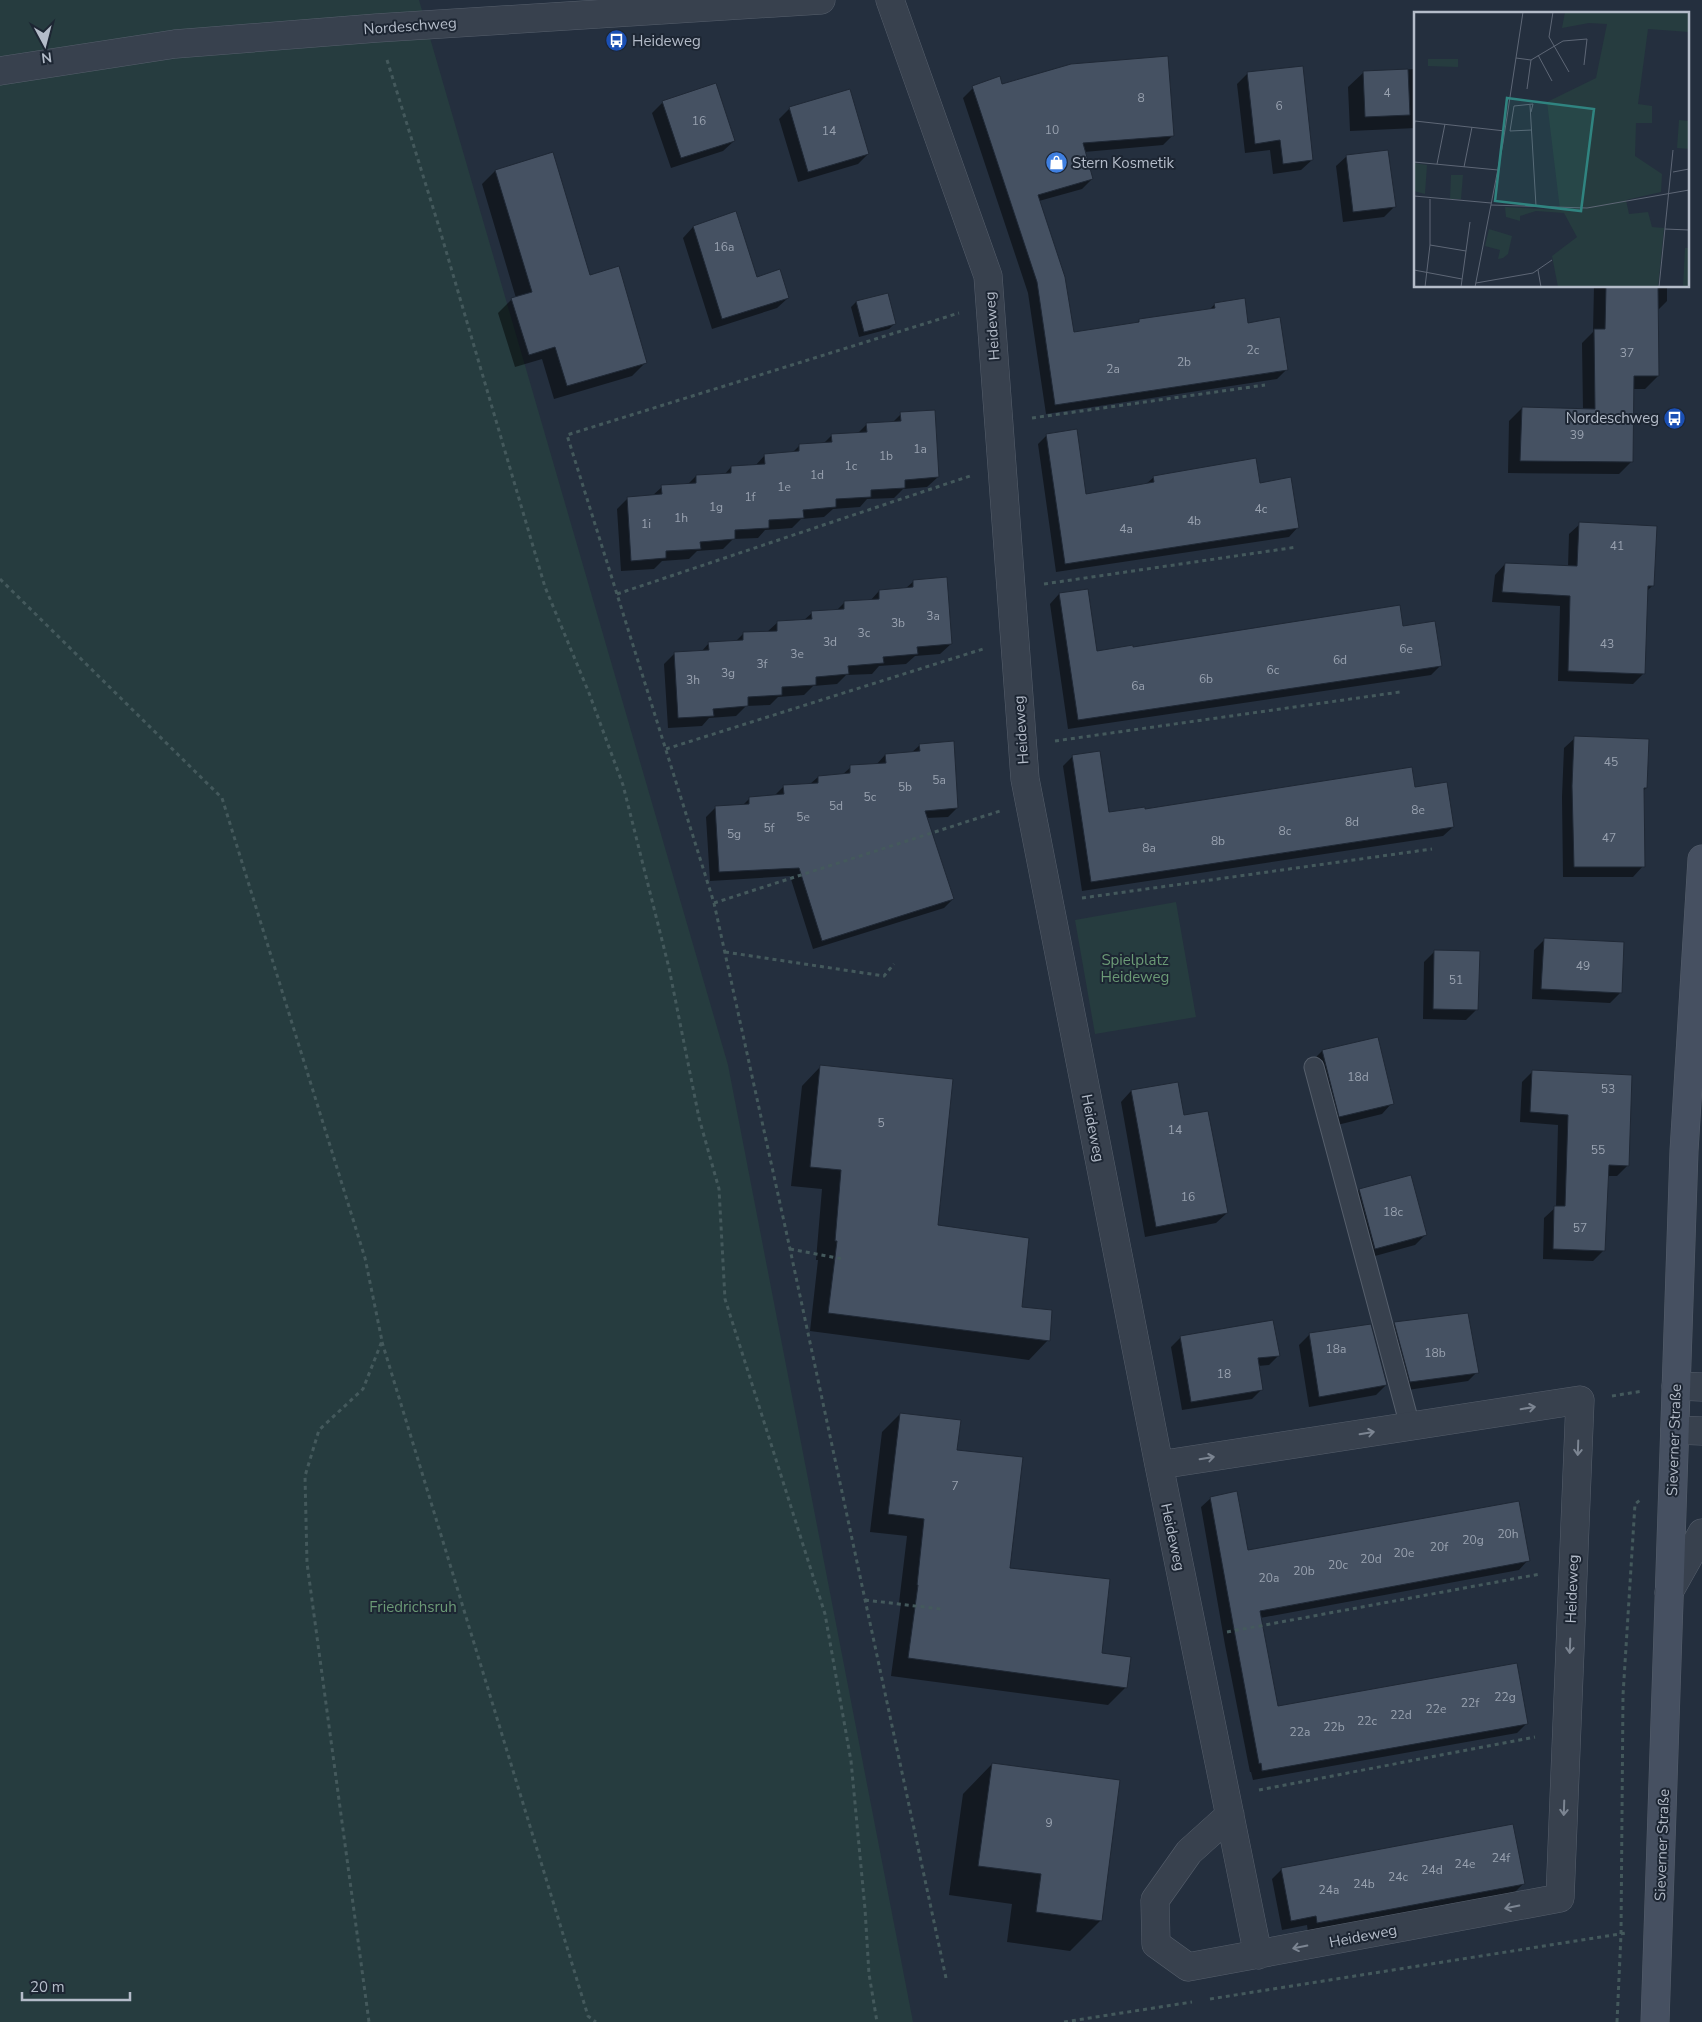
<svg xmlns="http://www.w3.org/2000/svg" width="1702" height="2022" viewBox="0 0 1702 2022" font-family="'Nunito Sans',sans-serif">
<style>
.green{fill:#263c3f}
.shadow{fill:#0007}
.building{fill:#455162;stroke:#1f2835}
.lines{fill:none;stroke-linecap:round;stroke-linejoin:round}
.service-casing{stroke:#565f6c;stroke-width:21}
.minor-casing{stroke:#565f6c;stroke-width:29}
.secondary-casing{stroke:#565f6c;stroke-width:29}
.path{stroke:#44595c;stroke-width:3;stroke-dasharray:4 4;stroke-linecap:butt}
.service{stroke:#38414e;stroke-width:19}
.minor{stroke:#38414e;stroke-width:28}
.secondary{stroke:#465061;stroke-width:28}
.oneway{stroke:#7c8592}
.labels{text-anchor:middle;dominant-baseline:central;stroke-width:4;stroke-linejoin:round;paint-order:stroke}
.number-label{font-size:12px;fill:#98a1af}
.street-label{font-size:15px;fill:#b4bcc9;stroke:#1d2633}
.poi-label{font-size:15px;fill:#b4bcc9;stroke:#1d2633;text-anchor:start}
.park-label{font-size:15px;fill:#6b9a76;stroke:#1d2633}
.inset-road{fill:none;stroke:#5e6776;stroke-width:1}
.view{fill:#308480;fill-opacity:0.15;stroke:#308480;stroke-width:2.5}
.inset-edge{fill:none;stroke:#b4bcc9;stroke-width:2.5}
</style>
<rect width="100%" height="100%" fill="#242f3e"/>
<!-- green -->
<path class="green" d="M 0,0 L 419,0 L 728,1065 L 913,2022 L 0,2022 Z
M 1176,902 L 1196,1017 L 1095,1034 L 1075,920 Z"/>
<!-- shadow -->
<path class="shadow" d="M 1416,69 L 1416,128 L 1350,131 L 1348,87 L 1364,72 Z
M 1248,73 L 1312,160 L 1301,170 L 1273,174 L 1270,150 L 1245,153 L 1237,84 Z
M 999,78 L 1002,85 L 1173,135 L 1163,145 L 1084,152 L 1092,179 L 1082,189 L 1039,201 L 1073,333 L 1137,323 L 1140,320 L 1209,310 L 1215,304 L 1247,324 L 1287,369 L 1277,379 L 1046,414 L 1028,293 L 963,98 L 973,88 Z
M 663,102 L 734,141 L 723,151 L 671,168 L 652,113 Z
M 790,108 L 868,154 L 858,164 L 798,182 L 779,119 Z
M 552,153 L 590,276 L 646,362 L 632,376 L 554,399 L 542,359 L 515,367 L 498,313 L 511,300 L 516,298 L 482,184 L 495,171 Z
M 1347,156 L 1394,207 L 1384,217 L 1343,222 L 1336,166 Z
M 736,213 L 756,278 L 788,298 L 777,308 L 712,329 L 683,238 L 693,227 Z
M 1594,286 L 1667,286 L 1667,301 L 1657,311 L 1658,376 L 1645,389 L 1632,389 L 1632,461 L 1619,474 L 1508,473 L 1509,421 L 1522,408 L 1583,410 L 1582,343 L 1593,332 Z
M 887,295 L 894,324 L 889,329 L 859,337 L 851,307 L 856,302 Z
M 901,414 L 938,477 L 927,487 L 903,489 L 894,498 L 867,499 L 860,507 L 833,509 L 824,517 L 801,519 L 792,528 L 765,530 L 758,538 L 733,539 L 723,549 L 697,551 L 689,559 L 662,561 L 654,569 L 621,571 L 617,509 L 628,498 L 652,496 L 662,487 L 687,485 L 696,476 L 724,475 L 731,467 L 755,466 L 765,455 L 792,453 L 799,446 L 823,444 L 831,436 L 857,434 L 867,424 L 892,423 Z
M 1047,435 L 1085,495 L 1145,485 L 1154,477 L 1259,484 L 1298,527 L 1289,537 L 1056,572 L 1038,444 Z
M 1580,524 L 1652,586 L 1646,592 L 1644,673 L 1633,684 L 1558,681 L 1560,606 L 1492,602 L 1495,575 L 1505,564 L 1568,567 L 1569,534 Z
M 914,581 L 951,644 L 940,654 L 915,656 L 906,664 L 879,666 L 872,674 L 846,675 L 837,684 L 813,686 L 804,695 L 778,697 L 770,705 L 746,706 L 736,716 L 709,718 L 702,726 L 668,728 L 664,664 L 674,654 L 701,652 L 709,643 L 736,641 L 743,634 L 767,632 L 778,622 L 804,620 L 812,613 L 836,611 L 844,603 L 870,601 L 879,591 L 905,589 Z
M 1059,594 L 1096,652 L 1402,627 L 1440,666 L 1431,675 L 1068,729 L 1050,604 Z
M 1575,738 L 1646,788 L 1643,791 L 1643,866 L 1633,877 L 1563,877 L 1562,797 L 1564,748 Z
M 920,745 L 957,808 L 948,817 L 926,818 L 953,899 L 944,908 L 813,949 L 790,876 L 710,881 L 706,817 L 715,808 L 742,806 L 750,798 L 774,796 L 784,786 L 810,784 L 818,777 L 842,775 L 851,767 L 876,765 L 885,755 L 911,753 Z
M 1073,756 L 1108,814 L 1144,810 L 1453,827 L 1443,836 L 1082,891 L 1063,766 Z
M 1544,940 L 1620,993 L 1610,1003 L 1532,999 L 1534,950 Z
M 1435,951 L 1477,1009 L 1466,1020 L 1423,1019 L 1424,962 Z
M 1322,1051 L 1392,1103 L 1382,1114 L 1329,1127 L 1312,1061 Z
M 821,1066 L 936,1226 L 1021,1308 L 1048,1340 L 1029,1360 L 810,1331 L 818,1260 L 816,1260 L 822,1189 L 791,1186 L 802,1086 Z
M 1532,1072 L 1628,1165 L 1617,1176 L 1607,1176 L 1604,1250 L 1593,1261 L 1543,1259 L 1544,1218 L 1556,1207 L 1558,1125 L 1520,1122 L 1522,1082 Z
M 1177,1083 L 1183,1117 L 1227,1213 L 1216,1223 L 1145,1237 L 1121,1102 L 1131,1091 Z
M 1359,1190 L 1426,1234 L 1415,1245 L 1364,1259 L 1349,1200 Z
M 1394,1323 L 1477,1372 L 1468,1381 L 1401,1391 L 1385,1332 Z
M 1310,1334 L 1386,1385 L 1376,1395 L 1309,1407 L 1299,1345 Z
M 1181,1337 L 1279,1355 L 1269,1365 L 1258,1366 L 1262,1389 L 1252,1399 L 1182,1410 L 1171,1347 Z
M 900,1414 L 956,1451 L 1009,1569 L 1100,1654 L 1126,1687 L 1108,1705 L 891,1676 L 901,1603 L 899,1603 L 907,1536 L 870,1532 L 882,1432 Z
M 1211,1498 L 1247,1552 L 1528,1560 L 1519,1570 L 1260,1618 L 1277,1707 L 1527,1723 L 1517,1733 L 1253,1780 L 1251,1772 L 1250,1772 L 1225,1645 L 1201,1507 Z
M 992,1764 L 1100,1921 L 1070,1951 L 1007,1942 L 1012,1904 L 949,1895 L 963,1794 Z
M 1281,1870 L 1523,1884 L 1514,1893 L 1308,1932 L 1307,1925 L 1282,1930 L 1272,1879 Z"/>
<!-- building -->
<path class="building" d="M 1168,56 L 1174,136 L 1083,143 L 1093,179 L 1038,195 L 1065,277 L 1074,332 L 1139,322 L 1139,319 L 1215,308 L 1214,303 L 1245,298 L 1248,323 L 1280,317 L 1288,370 L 1055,405 L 1037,282 L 972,86 L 1000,76 L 1002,84 L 1071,64 Z
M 1303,66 L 1313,160 L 1283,164 L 1280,140 L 1255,144 L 1247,72 Z
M 1408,69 L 1410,115 L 1365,117 L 1363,71 Z
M 716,83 L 735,141 L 681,158 L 662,101 Z
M 850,89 L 869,154 L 808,172 L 789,107 Z
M 1388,150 L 1396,207 L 1353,212 L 1346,155 Z
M 553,152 L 590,275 L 619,266 L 647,363 L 567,386 L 555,347 L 529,355 L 511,298 L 532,292 L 495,170 Z
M 736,211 L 757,277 L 780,269 L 789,298 L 722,319 L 693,226 Z
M 1606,286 L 1658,286 L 1659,376 L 1634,376 L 1633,462 L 1520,461 L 1522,407 L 1595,409 L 1594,329 L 1605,329 Z
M 888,293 L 896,324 L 864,332 L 856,301 Z
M 935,410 L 939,477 L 905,480 L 905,488 L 871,490 L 871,497 L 836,499 L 836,507 L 803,510 L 804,518 L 769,520 L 769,528 L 735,530 L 735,539 L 700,542 L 701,549 L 666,551 L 666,558 L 631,561 L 627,497 L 662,494 L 661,485 L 696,483 L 696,475 L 731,473 L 731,466 L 765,464 L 764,454 L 799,451 L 799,444 L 832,442 L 831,434 L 867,432 L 866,423 L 901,421 L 900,412 Z
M 1077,429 L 1086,494 L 1154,482 L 1153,476 L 1256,458 L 1260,483 L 1291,477 L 1299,528 L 1065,564 L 1046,434 Z
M 1579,522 L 1657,526 L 1654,586 L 1648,586 L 1645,674 L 1568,671 L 1570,596 L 1502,592 L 1505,563 L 1577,566 Z
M 947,577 L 952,644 L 917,647 L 918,654 L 883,657 L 884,663 L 848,666 L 849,674 L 816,677 L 816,685 L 782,687 L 782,695 L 748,697 L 748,706 L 713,709 L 714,716 L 678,718 L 674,652 L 709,650 L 708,642 L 743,640 L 743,632 L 777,631 L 777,621 L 812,619 L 811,611 L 844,609 L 844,601 L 879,599 L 879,590 L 913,587 L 913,580 Z
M 1088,589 L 1097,651 L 1133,645 L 1133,647 L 1400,605 L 1403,626 L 1435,621 L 1442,666 L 1078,720 L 1059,593 Z
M 1574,736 L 1649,739 L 1647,788 L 1644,788 L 1645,867 L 1574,867 L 1572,786 Z
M 954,741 L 958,808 L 925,811 L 954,899 L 822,941 L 799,868 L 719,872 L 715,806 L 749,804 L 749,797 L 784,794 L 783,785 L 818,783 L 818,776 L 850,773 L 850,765 L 886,763 L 885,754 L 920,751 L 919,744 Z
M 1100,751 L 1109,812 L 1145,807 L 1145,809 L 1412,767 L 1415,787 L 1447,782 L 1454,827 L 1091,882 L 1072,755 Z
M 1544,938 L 1624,942 L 1622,993 L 1541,989 Z
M 1434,950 L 1480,951 L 1478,1010 L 1433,1009 Z
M 1378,1037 L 1394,1104 L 1339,1117 L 1322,1050 Z
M 820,1065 L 953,1079 L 938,1225 L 1029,1238 L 1022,1307 L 1052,1310 L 1050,1341 L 828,1313 L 837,1241 L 835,1241 L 841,1170 L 810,1167 Z
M 1532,1070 L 1632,1075 L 1629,1166 L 1609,1165 L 1605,1251 L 1553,1249 L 1554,1206 L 1565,1206 L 1568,1115 L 1530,1112 Z
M 1178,1082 L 1184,1115 L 1208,1111 L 1228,1213 L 1156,1227 L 1131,1090 Z
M 1411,1175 L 1427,1235 L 1375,1249 L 1359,1189 Z
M 1468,1313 L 1479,1373 L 1410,1382 L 1394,1322 Z
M 1273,1320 L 1280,1356 L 1258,1358 L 1263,1390 L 1191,1402 L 1180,1336 Z
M 1371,1324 L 1387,1385 L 1319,1397 L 1309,1333 Z
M 900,1413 L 961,1420 L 957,1450 L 1023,1457 L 1010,1568 L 1110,1579 L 1102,1653 L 1131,1657 L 1127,1688 L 908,1658 L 918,1585 L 917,1585 L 924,1519 L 888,1514 Z
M 1237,1491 L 1248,1550 L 1519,1501 L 1530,1561 L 1260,1611 L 1278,1706 L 1517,1663 L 1528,1724 L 1262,1771 L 1261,1763 L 1259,1764 L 1235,1635 L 1210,1497 Z
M 992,1763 L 1120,1780 L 1102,1921 L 1036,1912 L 1041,1874 L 978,1866 Z
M 1513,1824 L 1525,1884 L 1317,1923 L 1316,1916 L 1291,1921 L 1281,1868 Z"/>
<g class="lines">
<defs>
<path id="service" d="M 1314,1067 L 1410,1426"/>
<path id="minor" d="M 890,0 L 988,276 L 1025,779 L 1159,1465 L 1258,1955
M 0,71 L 175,44 L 377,28 L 821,0
M 1676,1386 L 1702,1387
M 1675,1430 L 1702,1431
M 1159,1465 L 1580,1400 L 1560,1898 L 1188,1967 L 1156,1944 L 1155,1900 L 1189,1852 L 1230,1815
M 1669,1592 L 1702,1533"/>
<path id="secondary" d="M 1655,2022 L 1684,1151 L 1702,859"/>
</defs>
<!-- service casing -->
<use href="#service" class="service-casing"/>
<!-- minor casing -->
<use href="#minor" class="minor-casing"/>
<!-- secondary casing -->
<use href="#secondary" class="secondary-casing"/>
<!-- path -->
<path class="path" d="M 387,60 L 439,227 L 545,587 L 589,693 L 623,785 L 669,968 L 699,1118 L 719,1189 L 725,1299 L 825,1614 L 851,1761 L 865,1909 L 869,1974 L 877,2022
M 1032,418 L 1265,385
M 0,579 L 222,798 L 365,1258 L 382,1341 L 363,1389 L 319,1430 L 305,1476 L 307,1563 L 369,2022
M 1044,584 L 1297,547
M 617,594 L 970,476
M 1055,741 L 1400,692
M 666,749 L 983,649
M 1082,898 L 1432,849
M 714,903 L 1000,811
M 725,952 L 884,976 L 894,964
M 790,1249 L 843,1259
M 382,1342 L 588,2016 L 596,2022
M 1612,1396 L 1643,1391
M 865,1600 L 941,1609
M 1227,1632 L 1540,1574
M 1259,1790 L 1535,1737
M 946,1978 L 790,1249 L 714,903 L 567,435 L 959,313
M 1210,1999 L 1626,1933
M 1064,2022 L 1192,2002
M 1617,2022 L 1621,1934 L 1623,1695 L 1635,1504 L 1640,1500"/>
<!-- service -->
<use href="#service" class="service"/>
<!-- minor -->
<use href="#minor" class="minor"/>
<!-- secondary -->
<use href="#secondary" class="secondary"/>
</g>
<!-- one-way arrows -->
<defs><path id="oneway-shaft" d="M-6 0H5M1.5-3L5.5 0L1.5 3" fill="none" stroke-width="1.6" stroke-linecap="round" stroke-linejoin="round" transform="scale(1.25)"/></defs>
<g class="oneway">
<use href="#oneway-shaft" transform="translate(1528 1408) rotate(-9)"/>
<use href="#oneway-shaft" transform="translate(1367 1433) rotate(-9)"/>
<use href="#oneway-shaft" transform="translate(1578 1448) rotate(92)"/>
<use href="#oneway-shaft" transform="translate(1207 1458) rotate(-9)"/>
<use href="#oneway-shaft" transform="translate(1570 1646) rotate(92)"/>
<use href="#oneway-shaft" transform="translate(1564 1808) rotate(92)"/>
<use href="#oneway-shaft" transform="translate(1512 1907) rotate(169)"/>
<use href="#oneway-shaft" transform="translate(1300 1947) rotate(169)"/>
</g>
<!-- icons -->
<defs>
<symbol id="bus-disc" viewBox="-11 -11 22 22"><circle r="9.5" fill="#1a4fb4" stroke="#1d2633"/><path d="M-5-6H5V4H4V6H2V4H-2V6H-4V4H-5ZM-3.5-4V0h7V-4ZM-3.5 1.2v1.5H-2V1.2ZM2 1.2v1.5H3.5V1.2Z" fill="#fff"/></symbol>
<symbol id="shop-disc" viewBox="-11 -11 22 22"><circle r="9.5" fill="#3f7fe0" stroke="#1d2633"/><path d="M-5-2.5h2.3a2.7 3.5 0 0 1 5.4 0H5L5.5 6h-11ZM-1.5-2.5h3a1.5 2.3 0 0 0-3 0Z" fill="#fff"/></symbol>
</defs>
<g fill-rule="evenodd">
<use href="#bus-disc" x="604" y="28" width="25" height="25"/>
<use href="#shop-disc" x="1044" y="150" width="25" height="25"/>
<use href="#bus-disc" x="1662" y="406" width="25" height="25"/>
</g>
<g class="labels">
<!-- number labels -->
<g class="number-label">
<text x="1387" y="93">4</text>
<text x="1141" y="98">8</text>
<text x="1279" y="106">6</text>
<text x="699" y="121">16</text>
<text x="1052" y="130">10</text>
<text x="829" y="131">14</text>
<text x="724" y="247">16a</text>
<text x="1253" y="350">2c</text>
<text x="1627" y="353">37</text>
<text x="1184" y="362">2b</text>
<text x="1113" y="369">2a</text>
<text x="1577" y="435">39</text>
<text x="920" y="449">1a</text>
<text x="886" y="456">1b</text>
<text x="851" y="466">1c</text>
<text x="817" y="475">1d</text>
<text x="784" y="487">1e</text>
<text x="750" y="497">1f</text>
<text x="716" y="507">1g</text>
<text x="1261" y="509">4c</text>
<text x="681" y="518">1h</text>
<text x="1194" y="521">4b</text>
<text x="646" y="524">1i</text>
<text x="1126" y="529">4a</text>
<text x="1617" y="546">41</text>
<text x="933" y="616">3a</text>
<text x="898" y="623">3b</text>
<text x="864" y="633">3c</text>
<text x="830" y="642">3d</text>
<text x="1607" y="644">43</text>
<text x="1406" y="649">6e</text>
<text x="797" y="654">3e</text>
<text x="1340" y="660">6d</text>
<text x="762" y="664">3f</text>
<text x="1273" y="670">6c</text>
<text x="728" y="673">3g</text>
<text x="1206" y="679">6b</text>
<text x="693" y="680">3h</text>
<text x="1138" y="686">6a</text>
<text x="1611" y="762">45</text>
<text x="939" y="780">5a</text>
<text x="905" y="787">5b</text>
<text x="870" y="797">5c</text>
<text x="836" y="806">5d</text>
<text x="1418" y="810">8e</text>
<text x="803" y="817">5e</text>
<text x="1352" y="822">8d</text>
<text x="769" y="828">5f</text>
<text x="1285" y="831">8c</text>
<text x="734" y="834">5g</text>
<text x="1609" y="838">47</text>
<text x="1218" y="841">8b</text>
<text x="1149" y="848">8a</text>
<text x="1583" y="966">49</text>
<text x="1456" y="980">51</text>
<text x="1358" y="1077">18d</text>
<text x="1608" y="1089">53</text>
<text x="881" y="1123">5</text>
<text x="1175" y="1130">14</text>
<text x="1598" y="1150">55</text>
<text x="1188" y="1197">16</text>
<text x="1393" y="1212">18c</text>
<text x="1580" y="1228">57</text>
<text x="1336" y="1349">18a</text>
<text x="1435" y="1353">18b</text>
<text x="1224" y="1374">18</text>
<text x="955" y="1486">7</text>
<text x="1508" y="1534">20h</text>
<text x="1473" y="1540">20g</text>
<text x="1439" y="1547">20f</text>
<text x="1404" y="1553">20e</text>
<text x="1371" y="1559">20d</text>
<text x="1338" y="1565">20c</text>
<text x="1304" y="1571">20b</text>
<text x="1269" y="1578">20a</text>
<text x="1505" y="1697">22g</text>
<text x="1470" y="1703">22f</text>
<text x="1436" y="1709">22e</text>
<text x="1401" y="1715">22d</text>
<text x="1367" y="1721">22c</text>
<text x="1334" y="1727">22b</text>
<text x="1300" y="1732">22a</text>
<text x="1049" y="1823">9</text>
<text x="1501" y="1858">24f</text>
<text x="1465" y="1864">24e</text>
<text x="1432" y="1870">24d</text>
<text x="1398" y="1877">24c</text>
<text x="1364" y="1884">24b</text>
<text x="1329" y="1890">24a</text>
</g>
<!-- street labels -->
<g class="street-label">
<text transform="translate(410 26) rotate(-4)">Nordeschweg</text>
<text transform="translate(992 326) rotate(-94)">Heideweg</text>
<text transform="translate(1021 730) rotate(-94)">Heideweg</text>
<text transform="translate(1093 1128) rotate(79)">Heideweg</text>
<text transform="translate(1674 1440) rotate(-88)">Sieverner Straße</text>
<text transform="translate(1173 1537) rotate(78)">Heideweg</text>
<text transform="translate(1572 1589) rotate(-88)">Heideweg</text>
<text transform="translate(1662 1845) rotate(-88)">Sieverner Straße</text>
<text transform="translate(1363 1936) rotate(-11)">Heideweg</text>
</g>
<!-- poi labels -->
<g class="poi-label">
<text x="632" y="41">Heideweg</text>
<text x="1072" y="163">Stern Kosmetik</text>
<text x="1659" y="418" text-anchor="end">Nordeschweg</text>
</g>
<!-- park labels -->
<g class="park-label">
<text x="1135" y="960">Spielplatz<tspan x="1135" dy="17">Heideweg</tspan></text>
<text x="413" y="1607">Friedrichsruh</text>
</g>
</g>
<!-- overview -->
<g transform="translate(1414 12)">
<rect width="275" height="275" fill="#242f3e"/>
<path d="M 151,0 L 275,0 L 275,20 L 234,17 L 224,92 L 238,94 L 238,111 L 222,111 L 221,144 L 248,162 L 247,180 L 212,188 L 215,202 L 234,200 L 238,215 L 250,216 L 244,275 L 144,275 L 138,244 L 163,225 L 150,201 L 122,199 L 106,204 L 106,209 L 92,205 L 91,195 L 146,198 L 133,90 L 182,66 L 193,12 L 175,11 L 148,16 ZM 14,47 L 44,47 L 44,55 L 14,54 ZM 265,108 L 275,109 L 275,137 L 263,136 ZM 0,151 L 13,153 L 11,182 L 0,179 ZM 37,163 L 49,163 L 47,187 L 36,187 ZM 75,217 L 98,224 L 94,242 L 89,246 L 84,247 L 86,238 L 71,234 ZM 271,236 L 275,236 L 275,275 L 269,275 Z" fill="#263c3f"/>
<path class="inset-road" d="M 139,0 L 135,25 L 155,60M 124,43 L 138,69M 102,46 L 117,48 L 149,29 L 173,27 L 170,53M 113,77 L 117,48M 116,93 L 122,194M 117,100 L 119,92 L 100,94 L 96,119 L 118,118M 0,115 L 1,109 L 91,119M 0,150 L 84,158M 23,152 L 31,112M 50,155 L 58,115M 259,160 L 275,157M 0,184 L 77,191M 77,193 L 173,196 L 275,178M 251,217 L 275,218M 16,233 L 52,239M 0,258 L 48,267M 124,258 L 127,275M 62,271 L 119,261 L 138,248M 11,275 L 16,233 L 16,187M 47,275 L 56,210M 61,275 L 89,131 L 109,0M 245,275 L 259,138"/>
<path class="view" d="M 93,86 L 180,97 L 167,199 L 81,189 Z"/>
<rect width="275" height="275" class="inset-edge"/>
</g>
<!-- north arrow -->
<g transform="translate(45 45) rotate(173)" stroke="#1d2633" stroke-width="4" paint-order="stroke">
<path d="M0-4L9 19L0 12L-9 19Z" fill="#b4bcc9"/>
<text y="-8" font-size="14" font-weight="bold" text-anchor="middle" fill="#b4bcc9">N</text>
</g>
<!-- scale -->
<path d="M22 1992v8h108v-8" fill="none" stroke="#b4bcc9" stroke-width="2.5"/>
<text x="30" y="1992" font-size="15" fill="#b4bcc9" stroke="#1d2633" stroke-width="4" paint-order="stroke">20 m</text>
</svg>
